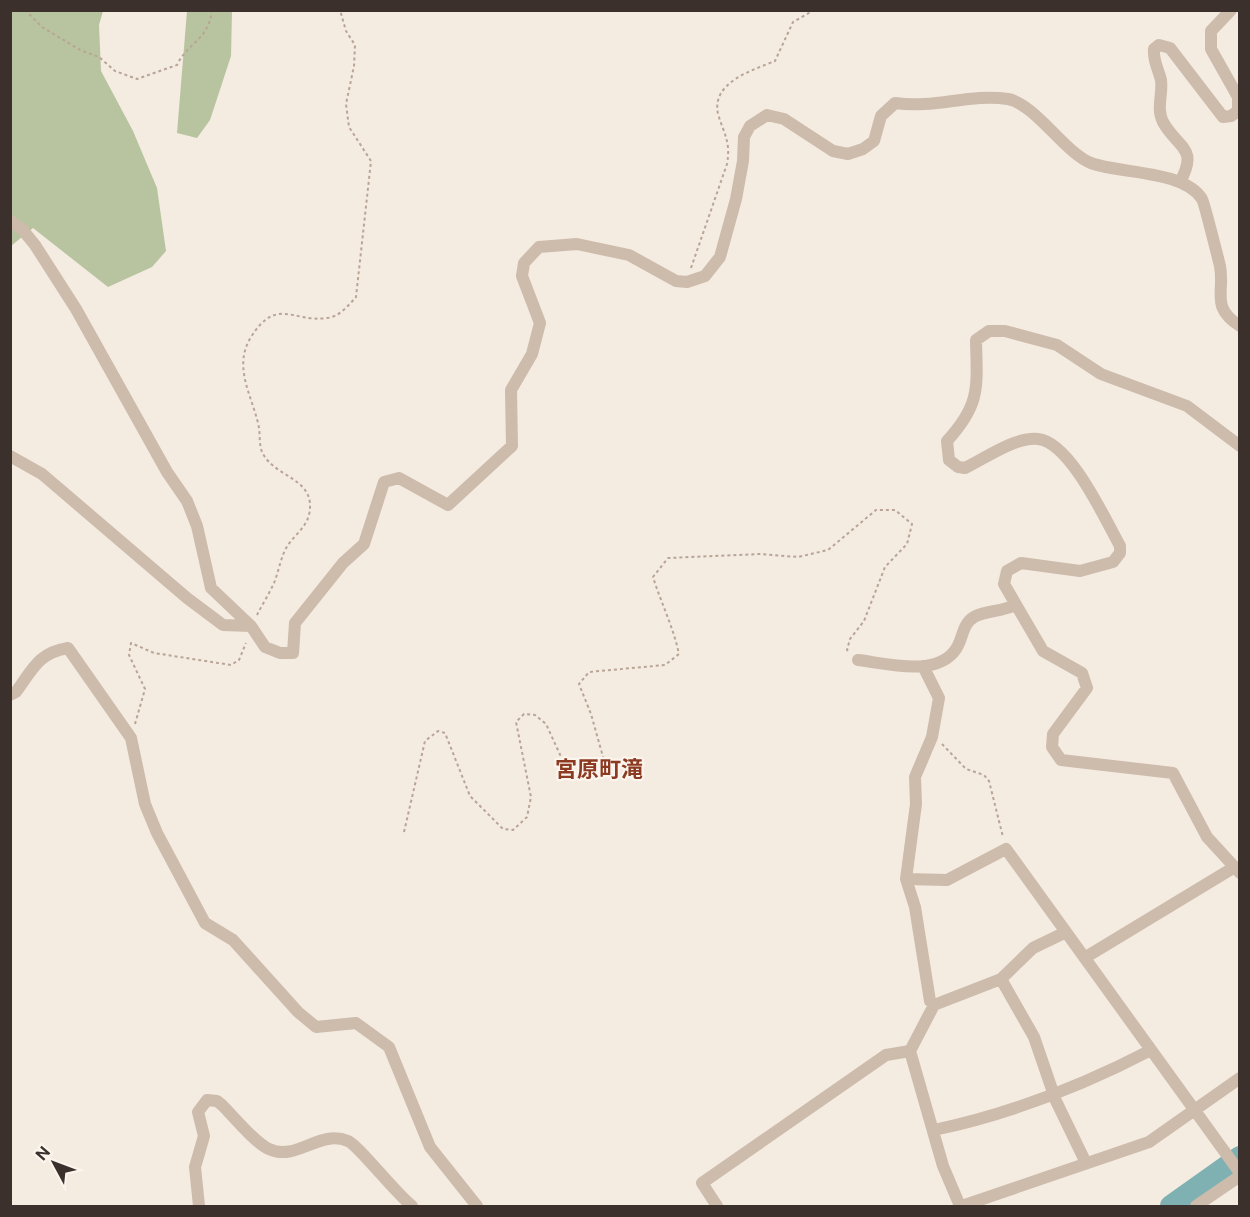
<svg xmlns="http://www.w3.org/2000/svg" width="1250" height="1217" viewBox="0 0 1250 1217" font-family="'Public Sans','Noto Sans JP',sans-serif">
<style>
.green{fill:#b8c4a0}
.lines{fill:none;stroke-linecap:round;stroke-linejoin:round}
.river{stroke:#7fb0b2;stroke-width:22}
.path{stroke:#b9a596;stroke-width:2;stroke-dasharray:3 3;stroke-linecap:butt}
.minor{stroke:#cdbbac;stroke-width:12}
.labels{text-anchor:middle;dominant-baseline:central;stroke-width:4.5;stroke-linejoin:round;paint-order:stroke}
.quarter-label{font-size:22px;font-weight:bold;fill:#8c3b22;stroke:#fbf5ee}
</style>
<rect width="100%" height="100%" fill="#f4ebe1"/>
<!-- green -->
<path class="green" d="M 11,11 L 103,11 L 99,25 L 101,71 L 133,131 L 157,188 L 166,251 L 152,267 L 108,287 L 33,228 L 11,246 Z
M 187,11 L 232,11 L 231,56 L 210,120 L 197,138 L 177,133 Z"/>
<g class="lines">
<!-- river -->
<path class="river" d="M 1171,1206 L 1240,1157"/>
<!-- path -->
<path class="path" d="M 25,10 L 42,27 L 80,50 L 99,57 L 115,71 L 137,79 L 177,65 C 187,43 209,40 212,10
M 691,268 L 727,164 C 731,142 724,134 718,114 C 711,82 753,70 775,61 L 793,22 L 814,10
M 257,615 C 262,605 269,594 274,583 C 279,571 281,555 288,545 C 295,535 306,527 309,515 C 317,478 277,479 263,454 C 258,444 261,434 258,423 C 251,394 233,366 251,337 C 277,296 293,323 327,318 C 339,317 348,306 356,297 L 371,161 L 349,127 L 346,104 L 354,66 L 355,45 L 346,31 L 340,10
M 135,724 L 145,689 L 129,655 L 131,643 L 154,653 L 231,665 L 239,660 L 246,643
M 942,744 L 966,769 L 984,775 L 989,781 L 1003,837
M 404,832 L 425,741 L 438,731 L 445,733 L 470,796 L 503,829 L 513,830 L 527,817 L 531,797 L 516,722 L 524,714 L 535,715 L 546,724 L 568,772 L 586,780 L 599,775 L 605,764 L 591,714 L 579,684 L 589,672 L 665,665 L 679,654 C 673,626 661,603 653,577 L 668,558 L 760,554 L 798,557 L 828,550 L 876,510 L 895,510 L 912,524 L 907,544 L 885,567 L 864,621 L 850,639 L 847,650 L 849,652"/>
<!-- minor -->
<path class="minor" d="M 1180,182 C 1199,147 1178,149 1163,122 C 1156,108 1163,94 1161,80 C 1158,68 1153,61 1154,49 L 1159,45 L 1170,48 L 1223,117 L 1231,116 L 1238,111 L 1238,97 L 1211,49 L 1211,31 L 1231,10
M 10,221 L 22,229 L 35,245 L 76,309 L 167,472 L 187,501 L 197,526 L 211,588 L 251,626 L 265,647 L 280,653 L 293,653 L 295,623 L 343,563 L 364,544 L 384,482 L 399,478 L 448,505 L 512,446 L 511,390 L 532,354 L 540,323 L 522,276 L 524,263 L 539,247 L 577,244 L 629,255 L 676,281 L 687,282 L 705,276 L 720,257 L 736,199 L 743,161 L 744,137 L 750,126 L 767,115 L 784,119 L 833,151 L 848,154 L 863,149 L 874,141 L 881,116 L 895,103 C 936,109 969,93 1008,99 C 1035,104 1066,154 1091,163 C 1120,174 1184,170 1202,199 C 1204,202 1218,258 1220,266 C 1225,292 1210,307 1240,326
M 1240,446 L 1187,406 L 1101,374 L 1057,345 L 1005,331 L 989,331 L 976,340 C 977,387 981,404 947,441 L 949,460 L 958,467 L 965,468 C 986,458 1014,437 1038,439 C 1070,442 1105,519 1120,546 L 1120,553 L 1113,562 L 1080,571 L 1021,563 L 1007,571 L 1004,584 L 1043,651 L 1082,673 L 1087,688 L 1053,734 L 1052,747 L 1061,760 L 1173,773 L 1207,837 L 1240,873
M 10,456 L 42,474 L 187,598 L 223,625 L 251,626
M 858,660 C 885,663 937,678 956,649 C 963,639 962,624 974,617 C 986,610 1002,612 1015,605
M 923,666 L 939,698 L 932,737 L 915,777 L 916,804 L 906,879 L 915,907 L 930,1001 L 934,1005
M 10,695 L 16,692 C 33,669 38,653 68,648 L 131,738 L 145,804 L 157,833 L 205,923 L 233,940 L 298,1012 L 316,1027 L 356,1023 L 389,1047 L 430,1147 L 477,1206
M 906,879 L 947,880 L 1006,849 L 1240,1173
M 1066,932 L 1033,948 L 1001,979 L 1034,1037 L 1056,1101 L 1086,1163
M 1086,957 L 1233,868
M 934,1130 C 1010,1114 1082,1086 1151,1050
M 199,1206 L 195,1167 L 204,1136 L 198,1112 L 207,1100 L 217,1101 L 222,1105 C 234,1117 255,1143 269,1149 C 297,1162 319,1129 348,1141 C 358,1145 396,1194 412,1206
M 717,1206 L 702,1183 L 886,1055 L 910,1051
M 960,1206 L 943,1166 L 910,1051 L 934,1005 L 1001,979
M 962,1206 L 1149,1142 L 1240,1078
M 1196,1206 L 1240,1176"/>
</g>
<g class="labels">
<!-- quarter labels -->
<g class="quarter-label">
<text x="599" y="769">宮原町滝</text>
</g>
</g>
<!-- border -->
<rect width="1250" height="1217" fill="none" stroke="#3b302b" stroke-width="24"/>
<!-- north arrow -->
<g transform="translate(54 1163) rotate(311)" stroke="#fbf5ee" stroke-width="4.5" paint-order="stroke">
<path d="M0-4.5L10 22L0 15L-10 22Z" fill="#3b302b"/>
<text y="-9" font-size="16" font-weight="bold" text-anchor="middle" fill="#3b302b">N</text>
</g>
</svg>
